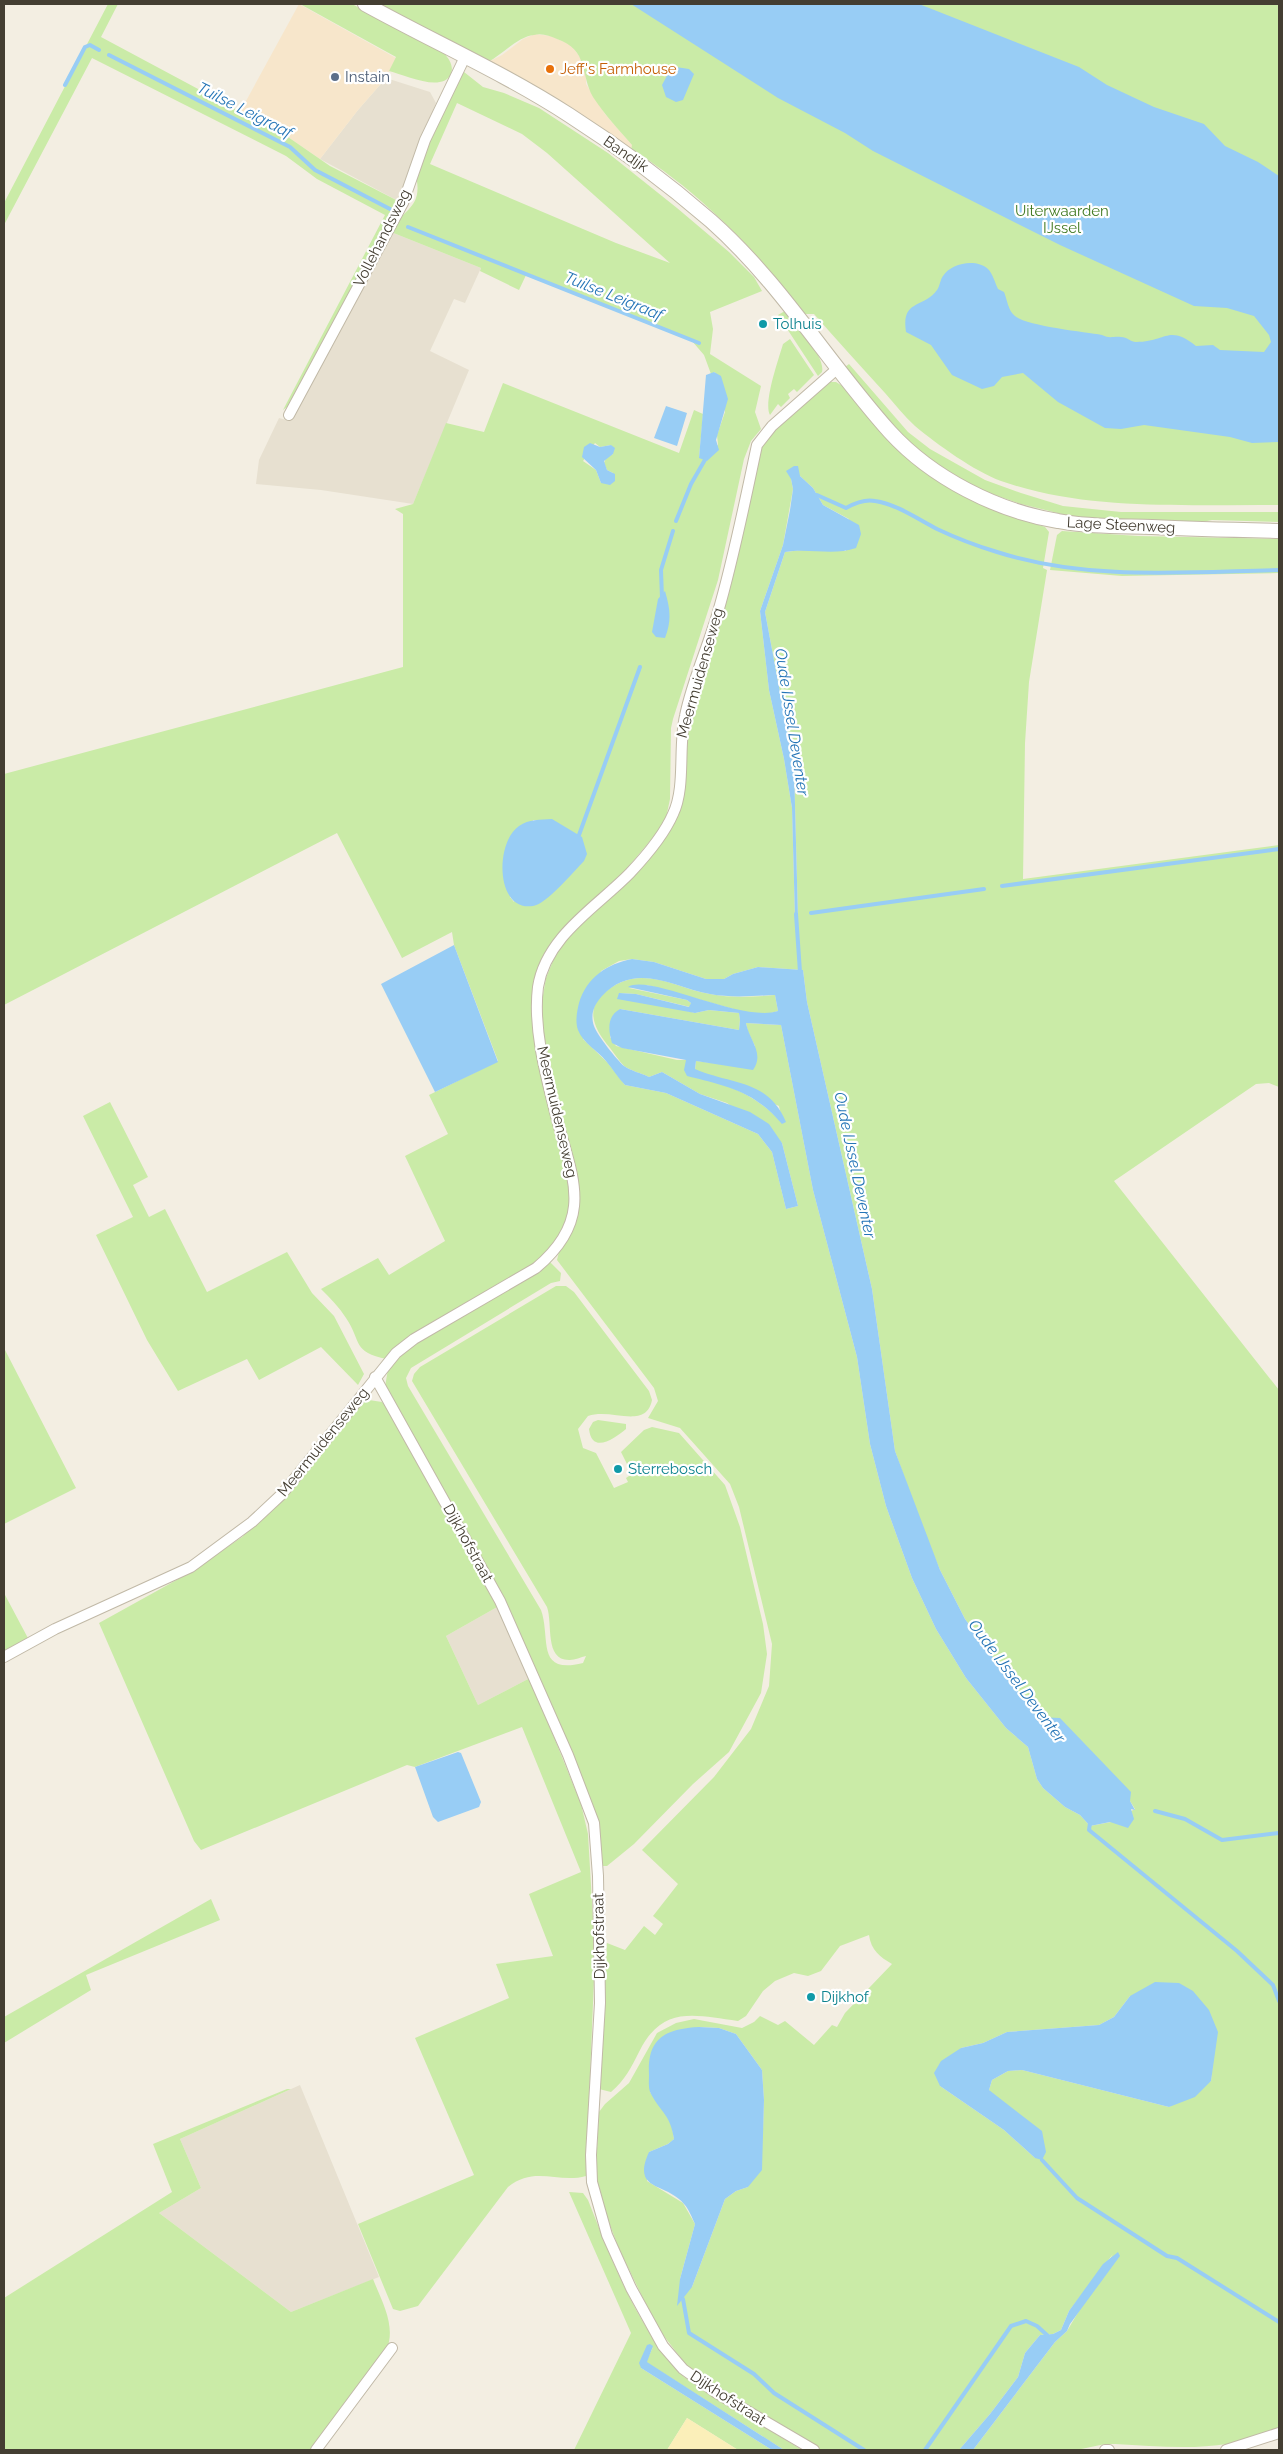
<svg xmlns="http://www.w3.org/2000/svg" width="1283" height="2454" viewBox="0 0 1283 2454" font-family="Raleway,sans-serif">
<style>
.residential{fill:#e7e0d0}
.commercial{fill:#f7e6cb}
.green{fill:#caeba7;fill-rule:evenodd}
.sand{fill:#fbefb9}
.water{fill:#98cdf5}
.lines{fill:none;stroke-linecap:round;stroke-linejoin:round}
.stream{stroke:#98cdf5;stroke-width:4}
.minor-casing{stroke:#c1b9a7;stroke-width:12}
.tertiary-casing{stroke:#c1b9a7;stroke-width:16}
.minor{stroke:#fff;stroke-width:10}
.tertiary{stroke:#fff;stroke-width:14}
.food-dot{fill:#e8710a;stroke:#fff;stroke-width:2}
.service-dot{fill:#5c6f8a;stroke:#fff;stroke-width:2}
.culture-dot{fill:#0f9aa8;stroke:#fff;stroke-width:2}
.labels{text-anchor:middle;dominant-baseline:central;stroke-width:4.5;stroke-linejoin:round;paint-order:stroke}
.food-label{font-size:15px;fill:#c56008;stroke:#fff;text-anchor:start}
.service-label{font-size:15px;fill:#4e5e75;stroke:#fff;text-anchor:start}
.street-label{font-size:15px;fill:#443e32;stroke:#fff}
.park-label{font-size:15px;fill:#417a22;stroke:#fff}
.culture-label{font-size:15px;fill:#0d838f;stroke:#fff;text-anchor:start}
.water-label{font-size:16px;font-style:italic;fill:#2575b7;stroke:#fff}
</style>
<rect width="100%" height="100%" fill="#f3eee2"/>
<!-- residential -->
<path class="residential" d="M 386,78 L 430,92 L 436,103 L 411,164 L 400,202 L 320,159 L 358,110 Z
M 391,232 L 481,268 L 465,303 L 454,299 L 430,351 L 469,370 L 413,504 L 321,490 L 256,484 L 259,460 L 279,418 L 290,421 Z
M 499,1606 L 530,1678 L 478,1705 L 446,1636 Z
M 300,2085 L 379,2277 L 291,2312 L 159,2213 L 201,2188 L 180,2139 Z"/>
<!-- commercial -->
<path class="commercial" d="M 299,4 L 396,58 L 386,78 L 358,110 L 320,159 L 288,137 L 240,112 Z
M 535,34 L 551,36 L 571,45 L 582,60 L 586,70 L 586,84 L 605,114 L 632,145 L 631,150 L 571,108 L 488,62 L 502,55 L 523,39 Z"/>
<!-- green -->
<path class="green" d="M 108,4 L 118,4 L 101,37 L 288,137 L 330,166 L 400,202 L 291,404 L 283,410 L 385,215 L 317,179 L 286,156 L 92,58 L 4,225 L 4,203 Z
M 300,4 L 352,4 L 444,53 C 449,59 454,66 451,74 C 442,93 405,75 389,71 L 396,57 Z
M 377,4 L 1279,4 L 1279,505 C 1187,504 1090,512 1001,481 C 974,471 938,445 915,426 C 904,416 895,404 885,393 C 861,367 837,340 814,314 L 803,314 C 769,265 728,223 682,185 C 665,172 650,160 631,150 L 632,145 C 619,130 604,114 593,97 C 580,74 589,50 557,39 C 550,36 542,33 534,35 C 517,37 503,54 488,62 Z
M 464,72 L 483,87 L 504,93 L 539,108 L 608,153 L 677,208 L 729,252 L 754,277 L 762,291 L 710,312 L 713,329 L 710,354 L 761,386 L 755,412 L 761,429 L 751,441 L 744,459 L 718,580 L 673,719 L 671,728 L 670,799 L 666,818 L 655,835 L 613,885 L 550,945 L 533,1016 L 572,1191 C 566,1228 561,1240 534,1265 L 387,1359 C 352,1352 362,1342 346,1318 C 339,1307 330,1298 321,1289 L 378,1258 L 389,1275 L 445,1241 L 405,1156 L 448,1134 L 429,1095 L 498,1061 L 454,945 L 452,932 L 402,958 L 337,833 L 4,1005 L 4,774 L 403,667 L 403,514 L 395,509 L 413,504 L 446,423 L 484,432 L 503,383 L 679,453 L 694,410 L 703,414 L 699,458 L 718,445 L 717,435 L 725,412 L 715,372 L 711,374 L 704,355 L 692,341 L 527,273 L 519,290 L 480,271 L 481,268 L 391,232 C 403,207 425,209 415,172 L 452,78 ZM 457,103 L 522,134 L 547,153 L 670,263 L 616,243 L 430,164 ZM 595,443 L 600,447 L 611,445 L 613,454 L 606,458 L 604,463 L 607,470 L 613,473 L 601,483 L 596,470 L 583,461 ZM 533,820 L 540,820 L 514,902 L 510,897 Z
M 785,311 C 795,324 826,356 822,372 L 818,376 L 778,315 Z
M 790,339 L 814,375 L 797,392 L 794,389 L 788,394 L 790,398 L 781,407 L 778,404 L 770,415 C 763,403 779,358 783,344 Z
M 849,364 L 908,432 L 930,449 L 985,480 L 1021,493 L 1063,506 L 1121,512 L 1279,512 L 1279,522 L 1212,520 L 1187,525 L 1094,522 L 1021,504 L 983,491 L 927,459 L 890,424 L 845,367 Z
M 828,382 L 836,382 L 844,387 L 863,410 L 1003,513 L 1045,527 L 1049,532 L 1043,568 L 1047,570 L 1029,682 L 1025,743 L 1023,879 L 1279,845 L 1279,1087 L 1269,1083 L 1256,1084 L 1114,1181 L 1279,1390 L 1279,2427 C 1228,2454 1171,2447 1115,2444 C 1100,2443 1087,2449 1073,2450 C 1040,2453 1006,2450 973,2450 L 1055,2342 L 1067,2331 L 1113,2254 L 1069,2311 L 1061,2330 L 1053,2334 L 1040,2335 L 1025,2353 L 1018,2377 L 990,2414 L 959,2450 L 814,2450 L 721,2392 L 690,2370 L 657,2327 L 619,2249 L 599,2196 L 596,2168 L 599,2112 L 605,2104 L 629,2083 L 657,2033 L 676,2023 L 694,2019 L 742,2028 L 754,2022 L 760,2016 L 778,2025 L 785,2021 L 814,2045 L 832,2025 L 837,2027 L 845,2013 L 892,1964 C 880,1957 871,1950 869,1935 L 840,1946 L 821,1971 L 808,1976 L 794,1973 L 775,1981 L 763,1991 L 746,2016 L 738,2021 C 694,2015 662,2005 639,2052 C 631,2068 625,2080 611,2092 L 599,2089 L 607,1943 L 625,1950 L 644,1926 L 655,1935 L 663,1924 L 653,1916 L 678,1884 L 642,1850 L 714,1777 L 751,1729 L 769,1686 L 772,1644 L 739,1507 L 730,1484 L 680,1428 L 648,1418 L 658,1401 L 654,1388 L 557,1260 L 577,1177 L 543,1032 L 542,1001 L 546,978 L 557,951 L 575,928 L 669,829 L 685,735 L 759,447 L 777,426 ZM 800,476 L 813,488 L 823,505 L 849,519 L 846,551 L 802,550 L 785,552 L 765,612 L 794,767 L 798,918 L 795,919 L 792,808 L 784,759 L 769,690 L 760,611 L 783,545 L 793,489 L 791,479 ZM 632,959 L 654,962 L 706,979 L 724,979 L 733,974 L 758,967 L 803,970 L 807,1002 L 872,1289 L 895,1451 L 922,1527 L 940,1570 L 965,1619 L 1037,1717 L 1130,1801 L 1135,1809 L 1111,1822 L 1090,1826 L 1080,1815 L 1065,1807 L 1043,1788 L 1037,1779 L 1028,1747 L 1006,1728 L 966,1678 L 936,1629 L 912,1578 L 886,1506 L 870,1444 L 857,1357 L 813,1190 L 781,1025 L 746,1023 L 748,1032 L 755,1046 L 737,1066 L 696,1061 L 695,1070 L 779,1106 L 783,1124 C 759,1097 729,1083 693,1077 L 687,1060 L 677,1060 L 616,1046 L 610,1037 L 620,1009 L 739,1030 L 740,1020 L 739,1013 L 709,1010 L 695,1013 L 619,993 L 636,994 L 690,1007 L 691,1003 L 687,1000 L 629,988 L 647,985 L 744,1012 L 768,1014 L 778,1011 L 775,995 C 753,997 731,998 710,994 C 678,989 650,968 617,984 C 584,1002 589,1023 610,1048 C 614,1053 619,1061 624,1066 C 631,1071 641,1073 649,1077 L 662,1072 L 700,1094 L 727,1103 L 782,1143 L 798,1206 L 786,1209 L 772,1152 L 758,1134 L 666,1093 L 625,1085 L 607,1062 L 583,1039 L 601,971 L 619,961 ZM 1130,1996 L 1213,2061 L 1211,2081 L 1169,2107 L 1022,2070 L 1008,2071 L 992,2080 L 989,2090 L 1035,2158 L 1004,2130 L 940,2086 L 961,2048 L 983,2043 L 1007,2032 L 1099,2025 L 1114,2017 ZM 699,2027 L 719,2028 L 736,2034 L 762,2070 L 764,2100 L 763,2129 L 748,2187 L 736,2191 L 725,2199 L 692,2287 L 680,2279 L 695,2224 L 683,2203 L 647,2181 L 649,2152 L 668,2144 L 674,2139 L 671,2121 L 650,2092 Z
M 1062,531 L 1138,536 L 1279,539 L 1279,573 L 1122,576 L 1050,570 L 1057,535 Z
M 110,1102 L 148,1177 L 133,1185 L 149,1217 L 165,1209 L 207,1292 L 287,1252 L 312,1293 L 334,1316 L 364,1374 L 358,1385 L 321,1347 L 259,1380 L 247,1359 L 178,1391 L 147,1340 L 96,1235 L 133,1217 L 83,1116 Z
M 549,1261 L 561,1273 L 560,1281 L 551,1283 L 411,1368 L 406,1378 L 408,1386 L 541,1610 C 551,1638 535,1675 583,1663 L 586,1656 C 581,1657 575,1660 570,1660 C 544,1661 553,1624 547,1607 L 412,1381 L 414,1374 L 420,1367 L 556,1286 L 566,1286 L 574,1292 L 649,1391 L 652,1400 C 646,1430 612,1408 588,1416 L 578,1429 L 583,1448 L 596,1453 L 614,1488 L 628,1482 L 626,1478 L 632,1474 L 621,1452 L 644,1430 L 652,1427 L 679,1433 L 725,1485 L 740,1527 L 763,1624 L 767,1654 L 761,1693 L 729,1752 L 693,1784 L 634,1844 L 607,1866 L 601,1866 L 599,1839 L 560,1728 L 385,1387 L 388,1369 L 409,1347 Z
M 4,1348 L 76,1488 L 4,1524 Z
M 369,1400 L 382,1402 L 386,1406 L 499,1606 L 446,1636 L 478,1705 L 530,1678 L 581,1804 L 588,1834 L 595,1954 L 586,2176 C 558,2184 535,2165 508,2187 L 418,2306 L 400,2311 L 393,2309 L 358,2224 L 474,2175 L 415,2038 L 509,1998 L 496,1964 L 553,1956 L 529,1894 L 581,1872 L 522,1727 L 415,1767 L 407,1765 L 201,1850 L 194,1841 L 99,1623 L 191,1572 L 242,1537 L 284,1498 L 363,1403 Z
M 598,1420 L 626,1424 L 626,1429 C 615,1438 592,1455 589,1429 L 593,1422 Z
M 4,1593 L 30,1642 L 4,1656 Z
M 211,1899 L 220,1920 L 86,1975 L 91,1990 L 4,2043 L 4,2017 Z
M 287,2089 L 291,2089 L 180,2139 L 201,2188 L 159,2213 L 291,2312 L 373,2279 C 382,2302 397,2327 386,2351 L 313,2450 L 4,2450 L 4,2298 L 172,2192 L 153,2144 Z
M 569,2192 L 583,2193 L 588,2200 C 612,2261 637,2328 684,2377 L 802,2450 L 784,2450 L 646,2362 L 653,2347 L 641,2368 L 772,2450 L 738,2450 L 687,2418 L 667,2450 L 574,2450 L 631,2333 Z"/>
<!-- sand -->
<path class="sand" d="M 687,2418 L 738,2450 L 667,2450 Z"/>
<!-- water -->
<path class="water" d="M 631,4 L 919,4 L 1079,67 L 1107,85 L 1154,107 L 1204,124 L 1225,146 L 1258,162 L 1279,176 L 1279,442 L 1252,443 L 1230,437 L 1144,425 L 1121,429 L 1105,428 L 1058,402 L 1023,373 L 1002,377 L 994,386 L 982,389 L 952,375 L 931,345 L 906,332 C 901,299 923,309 937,290 C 940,286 940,280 943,276 C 951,263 976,258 988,269 C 993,274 995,283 998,289 L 1004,292 C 1007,299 1008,311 1015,316 C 1026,326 1085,332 1102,335 C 1110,339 1113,336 1121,337 C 1127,337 1131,342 1136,342 C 1167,342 1168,324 1196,346 L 1213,345 L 1220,350 L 1264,352 L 1271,342 L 1269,335 L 1254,316 L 1227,308 L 1194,306 L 1060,245 L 873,151 L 845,133 L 778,98 Z
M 676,67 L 689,69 L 694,74 L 683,100 L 676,102 L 666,97 L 662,85 L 669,72 Z
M 714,372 L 721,376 L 728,399 L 716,440 L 719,450 L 707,461 L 699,458 L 706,375 Z
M 666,406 L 687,413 L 677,446 L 654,438 Z
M 590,443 L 600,447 L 611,445 L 615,448 L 613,454 L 604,461 L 607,470 L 615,474 L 615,481 L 610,485 L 601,483 L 596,470 L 582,457 L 584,447 Z
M 794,466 L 798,466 L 800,476 L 813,488 L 823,505 L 859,525 L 861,534 L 856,548 C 834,556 809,548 785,552 L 765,612 L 794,767 L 798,918 L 795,919 L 792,808 L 784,759 L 769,690 L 760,611 L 783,545 L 790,510 L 793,489 L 791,479 L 786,471 Z
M 665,591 C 670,608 672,620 665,638 L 656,637 L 652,632 L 658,599 Z
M 552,819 L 582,837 L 587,854 L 584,861 C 574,871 547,904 533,906 C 495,912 495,842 519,826 C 529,819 540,820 552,819 Z
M 454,945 L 498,1062 L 435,1092 L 381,984 Z
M 632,959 L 654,962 L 706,979 L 724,979 L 733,974 L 758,967 L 803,970 L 807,1002 L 872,1289 L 895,1451 L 940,1570 L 965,1619 L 1037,1717 L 1060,1718 L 1131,1792 L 1130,1801 L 1135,1810 L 1131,1809 L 1134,1819 L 1128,1828 L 1110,1822 L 1090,1826 L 1080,1815 L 1065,1807 L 1043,1788 L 1037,1779 L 1028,1747 L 1006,1728 L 966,1678 L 936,1629 L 912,1578 L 886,1506 L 870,1444 L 857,1357 L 813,1190 L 781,1025 L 746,1023 C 749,1040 765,1053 753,1070 L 696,1061 L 695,1069 C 732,1085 768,1079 786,1122 L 782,1124 C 754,1091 727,1086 687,1076 L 684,1070 L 686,1060 L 622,1048 L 612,1043 C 608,1030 607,1016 620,1009 L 739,1030 L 740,1020 L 739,1013 L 709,1010 L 695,1013 L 617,999 L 619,993 L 636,994 L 689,1007 L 691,1003 L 687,1000 L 628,987 C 649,973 741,1023 778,1011 L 775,995 C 753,996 731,998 710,994 C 674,988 636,960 602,996 C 594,1005 590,1014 594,1026 C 597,1035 617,1060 624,1066 C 631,1071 641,1073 649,1077 L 662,1072 L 700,1094 L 750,1112 L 769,1124 L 782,1143 L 798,1206 L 786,1209 L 772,1152 L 758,1134 L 666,1093 L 625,1085 C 618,1078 613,1069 606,1061 C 598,1051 583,1043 578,1030 C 575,1022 577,1011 579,1003 C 587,977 607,964 632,959 Z
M 458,1752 L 461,1753 L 481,1802 L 479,1807 L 438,1822 L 433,1817 L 415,1767 Z
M 1155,1982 L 1179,1983 L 1193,1991 L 1209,2010 L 1218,2032 L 1211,2081 L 1195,2097 L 1169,2107 L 1022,2070 L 1008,2071 L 992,2080 L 989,2090 L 1042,2131 L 1046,2152 L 1042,2160 L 1035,2158 L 1004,2130 L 940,2086 L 934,2073 L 941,2061 L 961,2048 L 983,2043 L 1007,2032 L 1099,2025 L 1114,2017 L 1130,1996 Z
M 699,2027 L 719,2028 L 736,2034 L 762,2070 L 764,2100 L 762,2170 L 748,2187 L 736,2191 L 725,2199 L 692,2287 L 677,2306 L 680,2279 L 695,2224 C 692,2218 689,2209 684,2204 C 666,2182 631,2192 649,2152 L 668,2144 L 674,2139 C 670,2114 662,2114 651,2094 C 648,2089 649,2081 649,2075 C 647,2038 665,2029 699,2027 Z
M 1118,2252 L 1120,2256 L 1070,2324 L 1067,2331 L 1055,2342 L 973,2450 L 959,2450 L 990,2414 L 1018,2377 L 1025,2353 L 1040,2335 L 1053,2334 L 1061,2330 L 1069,2311 L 1103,2264 Z
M 650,2344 L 653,2346 L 647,2362 L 784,2450 L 772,2450 L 641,2368 L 639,2363 L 647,2345 Z"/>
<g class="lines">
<!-- stream -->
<path class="stream" d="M 109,55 L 290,147 L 315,170 L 390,209
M 65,85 L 85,47 L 90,45 L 99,50
M 408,227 L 699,343
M 817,495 L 846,508 C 855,503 865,499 875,501 C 896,504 918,519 937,529 C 956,538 977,546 997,552 C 1088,581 1185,572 1279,570
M 676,521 L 691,484 L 706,458
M 662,598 L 661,570 L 673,531
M 579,835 L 640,667
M 1002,886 L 1279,849
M 811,913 L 984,889
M 796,914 L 800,972
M 1155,1811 L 1185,1819 L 1222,1840 L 1279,1833
M 1090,1823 L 1089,1830 L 1237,1951 L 1273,1985 L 1279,2001
M 1042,2160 L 1077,2198 L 1167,2256 L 1177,2258 L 1279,2322
M 683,2299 L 689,2333 L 754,2374 L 774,2393 L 864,2450
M 925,2450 L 1011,2326 L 1026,2321 L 1037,2326 L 1047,2335"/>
<defs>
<path id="minor" d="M 289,415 L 403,203 L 425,140 L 465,57
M 375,1377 L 500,1601 L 568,1755 L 594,1823 L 598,1876 L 600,2003 L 591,2155 L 592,2182 L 607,2235 L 631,2288 L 663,2346 L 683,2369 L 715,2392 L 814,2450
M 4,1657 L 55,1629 L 191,1567 L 252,1522 L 282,1494 L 396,1353 L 414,1339 L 536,1268 C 597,1217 571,1175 555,1112 C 545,1073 533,1027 538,987 C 546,936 598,906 630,873 C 646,856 664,835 673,814 C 686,787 678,747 685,716 C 692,681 708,647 718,612 C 734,557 745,501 757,445 L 772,426 L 838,368
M 316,2450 L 392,2348
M 1105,2450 L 1109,2450
M 1226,2450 L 1279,2433"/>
<path id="tertiary" d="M 365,4 C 432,41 504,73 569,115 C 619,147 666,182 711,221 C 781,283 828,363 890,432 C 932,478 997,511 1058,521 C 1089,527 1121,526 1152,527 C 1194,529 1237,530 1279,531"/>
</defs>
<!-- minor casing -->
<use href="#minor" class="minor-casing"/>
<!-- tertiary casing -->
<use href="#tertiary" class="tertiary-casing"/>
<!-- minor -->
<use href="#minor" class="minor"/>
<!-- tertiary -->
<use href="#tertiary" class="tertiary"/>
</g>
<!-- markers -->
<circle class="food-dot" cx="550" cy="69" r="5"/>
<circle class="service-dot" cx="335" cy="77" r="5"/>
<g class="culture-dot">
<circle cx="763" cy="324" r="5"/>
<circle cx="618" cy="1469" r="5"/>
<circle cx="811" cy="1997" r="5"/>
</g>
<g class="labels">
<!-- food labels -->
<g class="food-label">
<text x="560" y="69">Jeff's Farmhouse</text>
</g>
<!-- service labels -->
<g class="service-label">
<text x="345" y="77">Instain</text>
</g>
<!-- street labels -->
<g class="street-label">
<text transform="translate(626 154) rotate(35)">Bandijk</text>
<text transform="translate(382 238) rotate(-63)">Vollehandsweg</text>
<text transform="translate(1121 525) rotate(3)">Lage Steenweg</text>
<text transform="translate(700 673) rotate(-74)">Meermuidenseweg</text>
<text transform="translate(557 1112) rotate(77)">Meermuidenseweg</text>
<text transform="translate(323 1442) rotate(-51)">Meermuidenseweg</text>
<text transform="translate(468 1543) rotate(61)">Dijkhofstraat</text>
<text transform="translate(599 1936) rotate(-91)">Dijkhofstraat</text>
<text transform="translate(728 2398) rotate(33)">Dijkhofstraat</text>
</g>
<!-- park labels -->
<g class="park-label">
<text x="1062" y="211">Uiterwaarden<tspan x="1062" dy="17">IJssel</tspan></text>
</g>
<!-- culture labels -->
<g class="culture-label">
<text x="773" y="324">Tolhuis</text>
<text x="628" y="1469">Sterrebosch</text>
<text x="821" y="1997">Dijkhof</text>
</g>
<!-- water labels -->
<g class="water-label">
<text transform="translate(245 110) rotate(27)">Tuilse Leigraaf</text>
<text transform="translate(614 296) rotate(22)">Tuilse Leigraaf</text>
<text transform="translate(792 722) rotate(81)">Oude IJssel Deventer</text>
<text transform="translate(855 1165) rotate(78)">Oude IJssel Deventer</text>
<text transform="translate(1017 1681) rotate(53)">Oude IJssel Deventer</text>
</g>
</g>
<!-- border -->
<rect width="1283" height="2454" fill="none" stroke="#443e32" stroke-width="10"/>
</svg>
